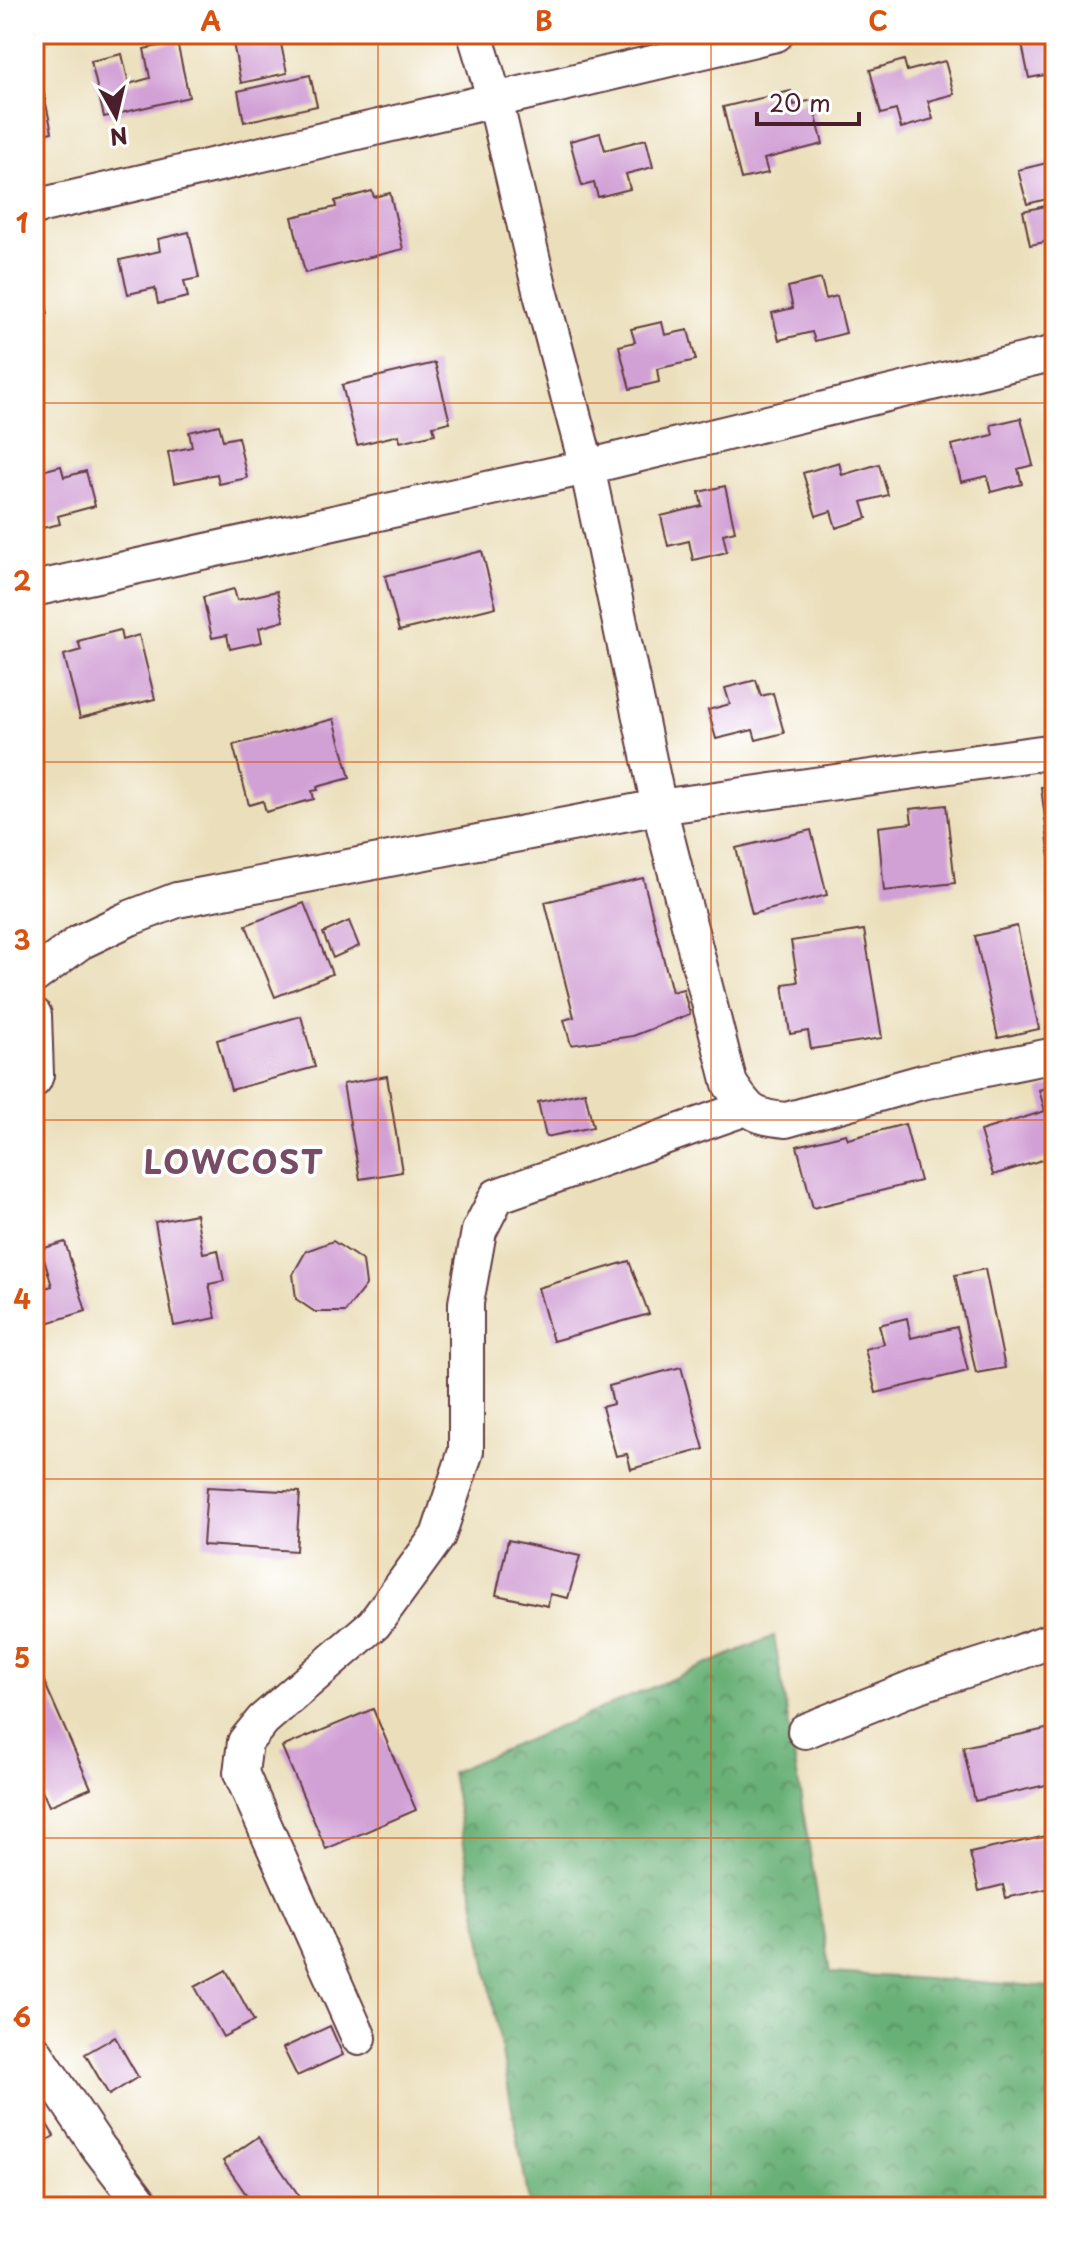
<svg xmlns="http://www.w3.org/2000/svg" width="1089" height="2241" viewBox="0 0 1089 2241" font-family="'Playpen Sans',sans-serif">
<style>
.forest{fill:url(#forest-crowns);stroke:#596850;stroke-width:2}
.building{fill:#d1a0d5}
.lines{fill:none;stroke-linecap:round;stroke-linejoin:round}
.minor-casing{stroke:#623c41;stroke-width:38}
.minor{stroke:#fff;stroke-width:34}
.grid{fill:none;stroke:#d8530f;stroke-width:2;stroke-opacity:0.55}
.labels{text-anchor:middle;dominant-baseline:central;stroke-width:7;stroke-linejoin:round;paint-order:stroke}
.district-label{font-size:32px;font-weight:bold;letter-spacing:2px;fill:#794c66;stroke:#fff}
.neatline{fill:none;stroke:#d8530f;stroke-width:3}
.grid-label{font-size:26px;text-anchor:middle;font-weight:bold;fill:#d8530f}
</style>
<defs>
<pattern id="forest-crowns" width="20" height="18" patternUnits="userSpaceOnUse" patternTransform="scale(2)"><rect width="20" height="18" fill="#68b076"/><path d="M2 6a3 3 0 1 1 6 0M12 15a3 3 0 1 1 6 0" fill="none" stroke="#588f61"/></pattern>
</defs>
<rect width="100%" height="100%" fill="#fff"/>
<filter id="ink" filterUnits="userSpaceOnUse"><feTurbulence type="fractalNoise" baseFrequency=".0125" numOctaves="2"/><feDisplacementMap in="SourceGraphic" scale="16" xChannelSelector="R" yChannelSelector="G"/><feConvolveMatrix kernelMatrix="1 2 1 2 8 2 1 2 1" color-interpolation-filters="sRGB"/></filter>
<filter id="wash" filterUnits="userSpaceOnUse"><feTurbulence type="fractalNoise" baseFrequency=".006" numOctaves="4" result="noise"/><feDisplacementMap in="SourceGraphic" scale="32" xChannelSelector="R" yChannelSelector="G"/><feGaussianBlur stdDeviation="1.8" result="paint"/><feColorMatrix in="noise" values="0 0 0 0 0 0 0 0 0 0 0 0 0 0 0 0 0 1.4 0 .05"/><feComposite in="paint" operator="in"/></filter>
<g filter="url(#wash)">
<rect width="100%" height="100%" fill="#ebdfbb"/>
<!-- forest -->
<path class="forest" d="M 774,1636 L 830,1973 L 1055,1987 L 1055,2207 L 530,2207 L 451,1772 Z"/>
<g id="blocks">
<!-- building -->
<path class="building" d="M 253,34 L 279,34 L 287,73 L 241,83 L 232,38 Z
M 1055,37 L 1055,73 L 1029,78 L 1022,44 Z
M 177,42 L 189,97 L 104,117 L 91,61 L 122,54 L 129,84 L 150,78 L 144,49 Z
M 904,60 L 907,71 L 945,61 L 954,94 L 928,101 L 933,119 L 901,128 L 896,110 L 881,114 L 870,70 Z
M 37,62 L 52,132 L 34,136 L 34,63 Z
M 310,75 L 317,106 L 244,122 L 238,91 Z
M 791,91 L 794,105 L 812,100 L 823,144 L 764,159 L 768,173 L 741,179 L 723,107 Z
M 600,133 L 605,150 L 646,139 L 653,167 L 626,174 L 630,189 L 598,197 L 594,183 L 582,186 L 570,141 Z
M 1055,161 L 1055,197 L 1027,204 L 1018,170 Z
M 372,191 L 374,197 L 390,193 L 403,249 L 305,273 L 292,217 L 336,207 L 335,201 Z
M 1050,205 L 1055,228 L 1055,240 L 1030,245 L 1023,211 Z
M 189,232 L 199,278 L 184,281 L 188,297 L 158,304 L 155,288 L 128,294 L 120,260 L 160,251 L 158,239 Z
M 821,279 L 826,299 L 837,296 L 846,333 L 815,341 L 812,332 L 779,340 L 772,313 L 793,308 L 788,287 Z
M 41,282 L 48,314 L 34,317 L 34,284 Z
M 662,322 L 665,335 L 688,330 L 696,360 L 657,369 L 659,382 L 630,389 L 619,346 L 635,342 L 631,329 Z
M 435,363 L 450,422 L 433,426 L 435,434 L 400,442 L 399,435 L 357,445 L 342,385 Z
M 1021,418 L 1033,465 L 1018,469 L 1022,484 L 991,492 L 987,476 L 961,482 L 952,445 L 993,435 L 991,425 Z
M 219,425 L 223,440 L 238,437 L 247,478 L 219,484 L 217,474 L 174,483 L 168,452 L 192,447 L 189,432 Z
M 839,462 L 842,475 L 879,464 L 888,495 L 862,502 L 867,518 L 836,528 L 831,511 L 816,516 L 803,473 Z
M 61,466 L 64,477 L 86,471 L 95,506 L 58,516 L 60,524 L 34,530 L 34,473 Z
M 725,486 L 735,531 L 723,534 L 727,552 L 693,560 L 689,541 L 668,546 L 661,516 L 702,506 L 699,492 Z
M 482,551 L 496,607 L 399,631 L 385,576 Z
M 234,589 L 237,600 L 277,591 L 284,621 L 259,628 L 262,642 L 230,649 L 227,635 L 212,638 L 203,597 Z
M 120,630 L 122,640 L 139,635 L 155,699 L 80,718 L 64,655 L 81,650 L 78,641 Z
M 756,680 L 761,696 L 773,693 L 784,733 L 756,740 L 753,730 L 716,739 L 708,710 L 730,704 L 725,688 Z
M 334,719 L 350,778 L 317,787 L 318,790 L 312,791 L 314,799 L 266,812 L 263,801 L 249,805 L 233,745 Z
M 1055,785 L 1055,864 L 1051,865 L 1041,787 Z
M 946,805 L 955,883 L 884,891 L 878,827 L 912,823 L 910,809 Z
M 811,830 L 827,895 L 752,914 L 736,848 Z
M 643,878 L 672,992 L 683,989 L 690,1014 L 633,1036 L 571,1045 L 564,1020 L 574,1017 L 545,902 Z
M 304,903 L 332,974 L 275,997 L 246,925 Z
M 349,921 L 359,946 L 333,958 L 323,933 Z
M 1017,926 L 1039,1029 L 998,1038 L 975,936 Z
M 864,930 L 882,1038 L 811,1049 L 808,1031 L 790,1034 L 783,984 L 798,982 L 791,941 Z
M 301,1016 L 315,1067 L 231,1090 L 217,1040 Z
M 387,1076 L 402,1172 L 360,1179 L 343,1084 Z
M 1055,1085 L 1055,1156 L 993,1175 L 980,1131 L 1045,1111 L 1039,1090 Z
M 585,1092 L 593,1127 L 546,1137 L 538,1102 Z
M 905,1124 L 920,1181 L 813,1208 L 797,1146 L 846,1134 L 848,1139 Z
M 196,1214 L 203,1253 L 218,1250 L 224,1281 L 209,1284 L 216,1318 L 174,1326 L 155,1222 Z
M 333,1241 L 363,1261 L 366,1285 L 345,1312 L 315,1312 L 296,1299 L 293,1274 L 306,1251 Z
M 65,1242 L 86,1311 L 34,1327 L 34,1291 L 52,1286 L 41,1249 Z
M 629,1261 L 649,1314 L 553,1341 L 538,1288 Z
M 985,1269 L 1005,1368 L 976,1373 L 955,1275 Z
M 907,1318 L 911,1338 L 957,1327 L 968,1371 L 876,1393 L 865,1349 L 884,1344 L 879,1325 Z
M 681,1367 L 704,1449 L 631,1469 L 627,1454 L 616,1456 L 602,1407 L 613,1404 L 609,1386 Z
M 207,1487 L 300,1492 L 296,1551 L 203,1545 Z
M 508,1540 L 580,1556 L 568,1598 L 550,1594 L 548,1606 L 496,1595 Z
M 39,1670 L 91,1788 L 49,1806 L 34,1772 L 34,1672 Z
M 373,1709 L 416,1810 L 326,1849 L 282,1747 Z
M 1055,1727 L 1055,1783 L 975,1801 L 963,1747 Z
M 1055,1834 L 1055,1887 L 1006,1898 L 1003,1885 L 979,1891 L 970,1853 Z
M 226,1970 L 254,2021 L 223,2037 L 195,1987 Z
M 330,2026 L 343,2055 L 297,2076 L 283,2048 Z
M 115,2037 L 138,2077 L 109,2095 L 85,2054 Z
M 34,2103 L 54,2136 L 34,2148 Z
M 258,2137 L 307,2207 L 255,2207 L 223,2161 Z"/>
</g>
</g>
<g filter="url(#ink)">
<use href="#blocks" fill-opacity="0" stroke="#623c41" stroke-width="2"/>
<g class="lines">
<defs>
<path id="minor" d="M 475,34 L 495,100 L 776,34
M 34,207 L 495,100 L 540,290 L 587,467 L 1055,353
M 34,589 L 587,467 L 659,807 L 730,1084 C 748,1111 752,1117 786,1120 L 922,1082 L 1055,1055
M 34,976 L 80,942 L 130,918 L 177,900 L 659,807 L 1055,751
M 34,1015 L 36,1075 L 34,1080
M 805,1731 L 919,1685 L 1010,1656 L 1055,1639
M 359,2038 L 241,1773 L 245,1742 L 263,1720 L 374,1624 L 438,1536 L 466,1451 L 466,1303 L 479,1231 L 497,1196 L 746,1108
M 34,2051 L 98,2147 L 144,2207"/>
</defs>
<!-- minor casing -->
<use href="#minor" class="minor-casing"/>
<!-- minor -->
<use href="#minor" class="minor"/>
</g>
</g>
<!-- grid -->
<path class="grid" d="M 378,34 L 378,2207M 711,34 L 711,2207M 34,403 L 1055,403M 34,762 L 1055,762M 34,1120 L 1055,1120M 34,1479 L 1055,1479M 34,1838 L 1055,1838"/>
<g class="labels">
<!-- district labels -->
<g class="district-label">
<text x="234" y="1161">LOWCOST</text>
</g>
</g>
<!-- margin -->
<rect width="1089" height="2241" fill="none" stroke="#fff" stroke-width="88"/>
<!-- north arrow -->
<g transform="translate(116 116) rotate(172)" stroke="#ffffff" stroke-width="6" paint-order="stroke">
<path d="M0-6L14 30L0 20L-14 30Z" fill="#4a1f2b"/>
<text y="-12" font-size="22" font-weight="bold" text-anchor="middle" fill="#4a1f2b">N</text>
</g>
<!-- scale -->
<path d="M757 112v12h102v-12" fill="none" stroke="#4a1f2b" stroke-width="4"/>
<text x="769" y="112" font-size="24" fill="#4a1f2b" stroke="#ffffff" stroke-width="6" paint-order="stroke">20 m</text>
<rect x="44" y="44" width="1001" height="2153" class="neatline"/>
<g class="grid-label">
<text x="211" y="31">A</text>
<text x="544" y="31">B</text>
<text x="878" y="31">C</text>
<text x="22" y="233">1</text>
<text x="22" y="591">2</text>
<text x="22" y="950">3</text>
<text x="22" y="1309">4</text>
<text x="22" y="1668">5</text>
<text x="22" y="2027">6</text>
</g>
</svg>
